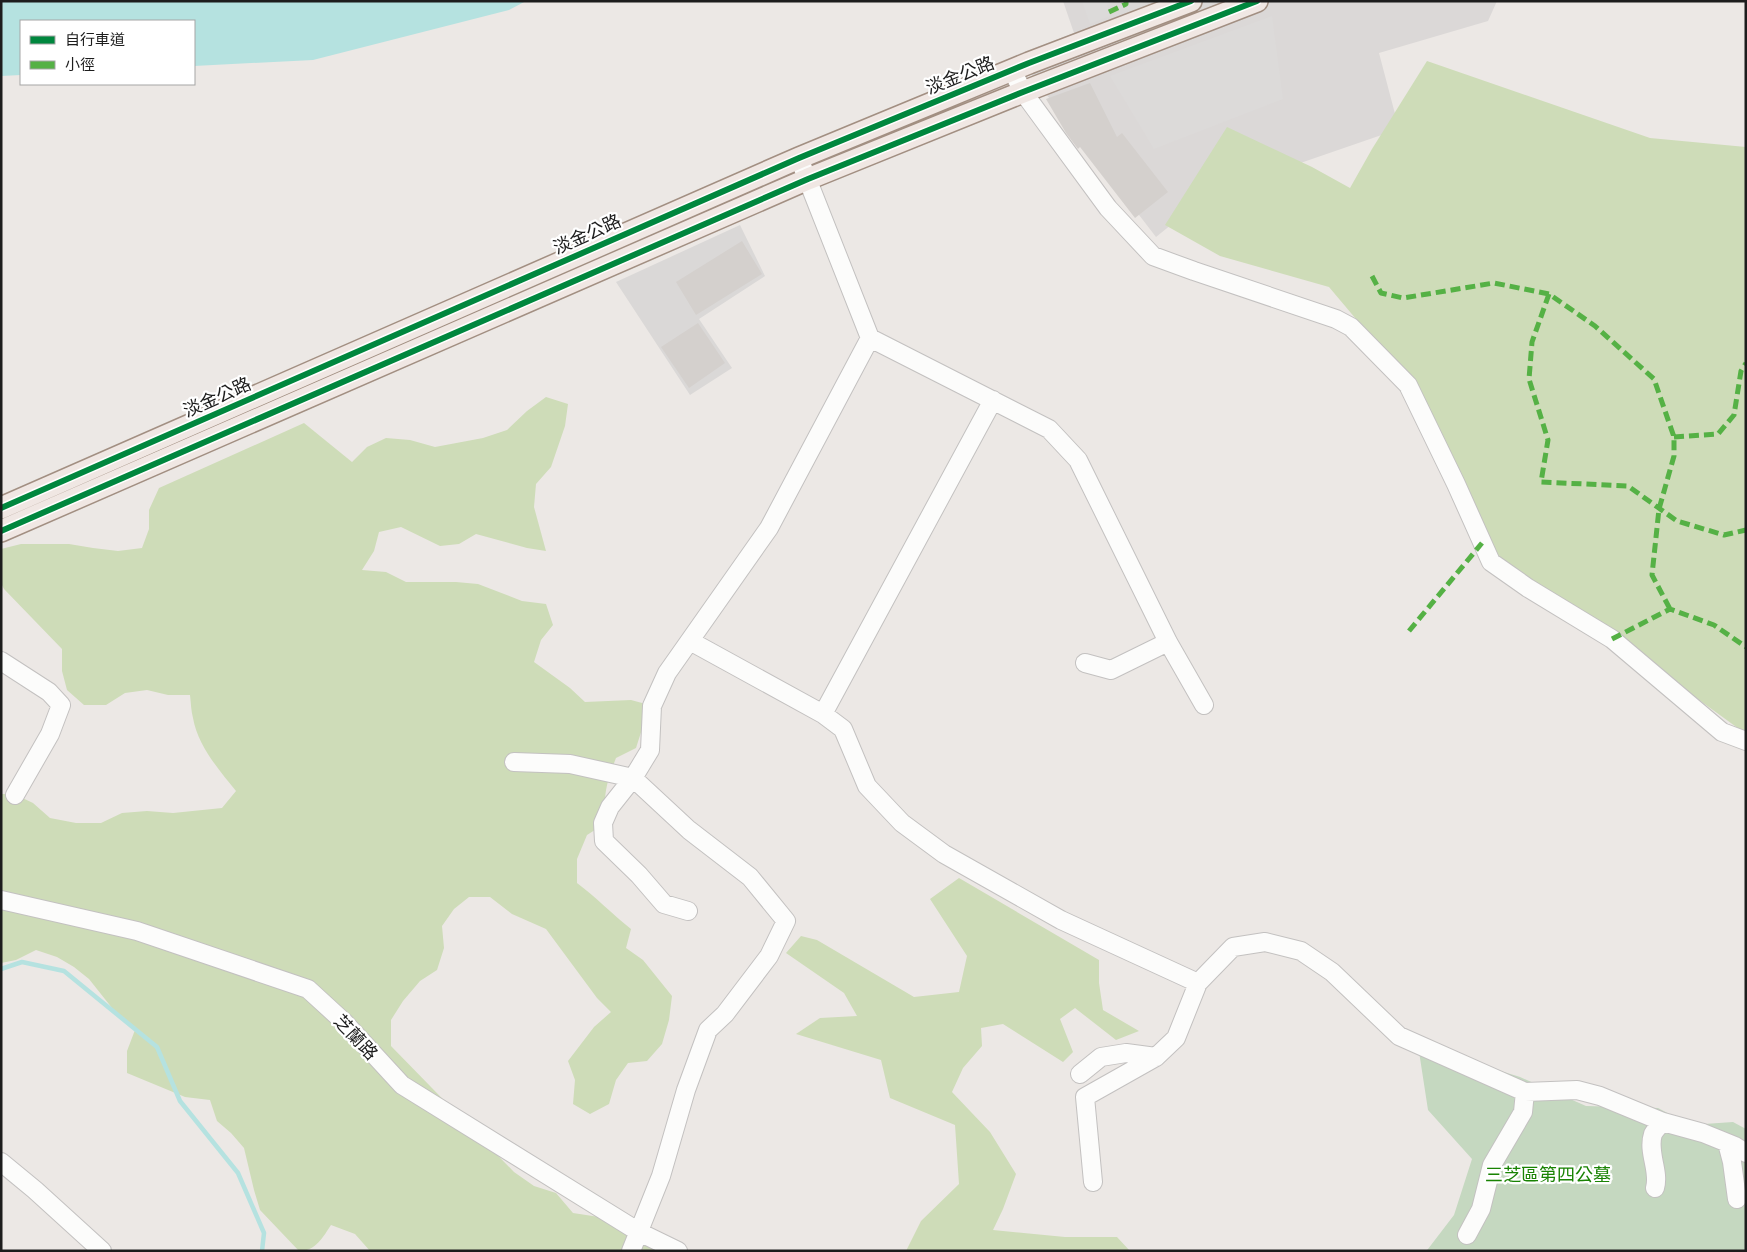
<svg xmlns="http://www.w3.org/2000/svg" width="1747" height="1252" viewBox="0 0 1747 1252" font-family="'Archivo Narrow','Noto Sans TC',sans-serif">
<style>
.residential{fill:#dbd8d7}
.religious{fill:#dad8d7}
.forest{fill:#cedcb8}
.cemetery{fill:#c5d8c0}
.parking{fill:#dcdad9}
.water{fill:#b5e2e0}
.lines{fill:none;stroke-linecap:round;stroke-linejoin:round}
.stream{stroke:#b5e2e0;stroke-width:4.5}
.building{fill:#d4d0cd}
.minor-casing{stroke:#c3c1c0;stroke-width:20}
.major-casing{stroke:#a28f82;stroke-width:24}
.minor{stroke:#fcfcfb;stroke-width:18}
.major{stroke:#f0e7e3;stroke-width:21}
.quiet{stroke:#55b145;stroke-width:5;stroke-dasharray:10 5;stroke-linecap:butt}
.cycleway-casing{stroke:#fff;stroke-width:9}
.cycleway{stroke:#00873e;stroke-width:6}
.labels{text-anchor:middle;dominant-baseline:central;stroke-width:4.5;stroke-linejoin:round;paint-order:stroke}
.street-label{font-size:18px;fill:#1d1d1d;stroke:#fff}
.park-label{font-size:18px;fill:#198303;stroke:#fff}
</style>
<rect width="100%" height="100%" fill="#ece8e5"/>
<!-- residential -->
<path class="residential" d="M 1063,1 L 1497,1 L 1488,21 L 1379,53 L 1399,129 L 1208,195 L 1156,237 L 1016,55 L 1074,33 Z"/>
<!-- religious -->
<path class="religious" d="M 740,225 L 765,276 L 699,319 L 732,368 L 690,395 L 616,282 Z"/>
<!-- forest -->
<path class="forest" d="M 1427,61 L 1650,138 L 1746,147 L 1746,734 L 1644,660 L 1504,564 L 1452,489 L 1399,370 L 1329,287 L 1220,256 L 1165,225 L 1227,127 L 1312,167 L 1350,188 L 1372,149 Z
M 546,397 L 568,404 L 565,426 L 551,467 L 536,484 L 534,507 L 546,551 L 527,548 L 476,534 L 459,544 L 440,546 L 401,527 L 379,532 L 374,551 L 362,570 L 386,572 L 406,582 L 456,582 L 478,584 L 522,601 L 546,604 L 553,625 L 541,640 L 534,662 L 570,688 L 585,702 L 631,700 L 657,707 L 643,726 L 636,748 L 616,758 C 606,784 603,795 606,823 L 587,835 L 577,859 L 577,883 C 596,897 612,914 631,929 L 626,948 L 643,960 L 672,996 L 669,1020 L 662,1044 L 647,1061 L 628,1063 L 616,1080 L 609,1104 L 590,1114 L 573,1104 L 575,1080 L 568,1061 L 594,1027 L 611,1012 L 597,998 L 546,929 L 512,914 L 490,897 L 469,897 L 454,909 L 442,926 L 444,948 L 437,970 L 420,981 L 403,1001 L 391,1020 L 391,1046 L 514,1172 L 534,1186 L 556,1193 L 573,1213 L 599,1217 L 645,1232 L 654,1251 L 370,1251 L 355,1234 L 331,1225 C 323,1237 316,1251 299,1251 L 260,1210 L 254,1190 L 244,1148 L 231,1133 L 217,1121 L 210,1100 L 185,1097 L 127,1073 L 127,1051 L 135,1030 L 120,1018 L 89,979 L 74,967 L 57,957 L 36,950 L 16,960 L 1,963 L 1,794 L 14,794 L 33,803 L 50,818 L 76,823 L 101,823 L 122,813 L 147,811 L 173,813 L 222,808 L 236,791 C 219,770 198,746 193,718 C 191,711 191,703 190,695 L 168,695 L 147,690 L 125,693 L 106,705 L 84,705 L 67,690 L 62,671 L 62,649 L 4,589 L 1,583 L 1,549 L 21,544 L 69,544 L 93,548 L 118,551 L 142,548 L 149,529 L 149,510 L 159,488 L 304,423 L 352,462 L 367,447 L 386,438 L 410,440 L 435,447 L 483,438 L 507,430 L 527,411 Z
M 959,878 L 1099,960 L 1099,983 L 1103,1010 L 1139,1031 L 1116,1040 L 1075,1008 L 1060,1019 L 1073,1052 L 1063,1062 L 1003,1024 L 981,1028 L 982,1046 L 963,1068 L 952,1092 L 990,1132 L 1016,1174 L 1003,1209 L 993,1230 L 1065,1237 L 1117,1237 L 1130,1251 L 906,1251 L 921,1221 L 959,1184 L 955,1125 L 890,1098 L 881,1060 L 796,1034 L 820,1018 L 857,1016 L 844,993 L 786,953 L 801,936 L 817,940 L 914,997 L 959,992 L 967,956 L 930,899 Z"/>
<!-- cemetery -->
<path class="cemetery" d="M 1418,1045 L 1520,1077 L 1586,1106 L 1658,1108 L 1690,1125 L 1733,1122 L 1746,1129 L 1746,1251 L 1426,1251 L 1428,1249 L 1454,1215 L 1472,1159 L 1428,1110 Z"/>
<!-- parking -->
<path class="parking" d="M 1082,1 L 1117,1 L 1107,5 L 1110,16 L 1090,24 Z
M 1272,16 L 1283,99 L 1154,149 L 1110,76 Z"/>
<!-- water -->
<path class="water" d="M 1,1 L 526,1 L 509,10 L 313,60 L 194,66 L 194,21 L 21,21 L 21,75 L 1,76 Z"/>
<g class="lines">
<!-- stream -->
<path class="stream" d="M 1,969 L 22,962 L 64,971 L 157,1047 L 180,1101 L 238,1173 L 264,1233 L 262,1251"/>
</g>
<!-- building -->
<path class="building" d="M 1090,83 L 1117,137 L 1122,133 L 1168,192 L 1135,218 L 1080,147 L 1078,149 L 1066,133 L 1046,99 Z
M 742,241 L 762,274 L 696,315 L 676,282 Z
M 698,323 L 725,363 L 689,388 L 661,347 Z"/>
<g class="lines">
<defs>
<path id="minor" d="M 1012,70 L 1023,92 L 1108,208 L 1153,256 L 1194,271 L 1336,319 L 1351,327 L 1408,385 L 1456,484 L 1491,562 L 1528,588 L 1612,639 L 1722,732 L 1746,741
M 870,338 L 1049,429 L 1078,460 L 1168,642 L 1204,705
M 690,641 L 823,714 L 843,729 L 867,786 L 902,823 L 944,854 L 1061,920 L 1198,983 L 1176,1038 L 1156,1057 L 1085,1097 L 1093,1182
M 1,661 L 49,692 L 61,705 L 50,734 L 15,795
M 1085,663 L 1111,670 L 1168,642
M 823,714 L 993,400
M 514,762 L 570,764 L 633,778 L 689,830 L 750,877 L 786,921 L 769,956 L 725,1014 L 708,1030 L 686,1090 L 661,1176 L 631,1251
M 1,900 L 137,931 L 308,989 L 344,1022 L 402,1085 L 639,1232 L 678,1251
M 688,911 L 664,904 L 639,875 L 604,841 L 603,823 L 610,807 L 633,778 L 650,750 L 652,706 L 667,673 L 769,528 L 870,338 L 799,158
M 1198,983 L 1233,947 L 1265,942 L 1301,951 L 1332,972 L 1399,1036 L 1525,1092 L 1577,1090 L 1600,1096 L 1663,1122 L 1703,1133 L 1735,1146 L 1746,1153
M 1080,1074 L 1101,1057 L 1126,1053 L 1156,1057
M 1727,1143 L 1732,1162 L 1737,1199
M 1,1162 L 35,1190 L 102,1251
M 1655,1188 C 1660,1171 1647,1152 1653,1134 C 1655,1130 1660,1125 1663,1122
M 1467,1235 L 1481,1209 L 1492,1165 L 1523,1112 L 1525,1092"/>
<path id="major" d="M 1,508 L 799,158 L 1029,63 L 1191,1
M 1,531 L 808,179 L 1023,92 L 1257,1"/>
</defs>
<!-- minor casing -->
<use href="#minor" class="minor-casing"/>
<!-- major casing -->
<use href="#major" class="major-casing"/>
<!-- minor -->
<use href="#minor" class="minor"/>
<!-- major -->
<use href="#major" class="major"/>
<!-- quiet -->
<path class="quiet" d="M 1109,12 L 1126,4 L 1126,1
M 1372,276 L 1381,293 L 1403,298 L 1494,283 L 1549,294 L 1595,326 L 1654,379 L 1674,437 L 1674,456 L 1659,509 L 1652,575 L 1670,609
M 1549,294 L 1532,342 L 1529,379 L 1548,440 L 1541,482 L 1628,486 L 1677,521 L 1724,535 L 1746,530
M 1674,437 L 1718,434 L 1734,415 L 1741,371 L 1746,363
M 1409,631 L 1482,543
M 1612,639 L 1670,609 L 1714,625 L 1746,647"/>
<defs>
<path id="cycleway" d="M 1,508 L 799,158 L 1029,63 L 1191,1
M 1,531 L 808,179 L 1023,92 L 1257,1"/>
</defs>
<!-- cycleway casing -->
<use href="#cycleway" class="cycleway-casing"/>
<!-- cycleway -->
<use href="#cycleway" class="cycleway"/>
</g>
<g class="labels">
<!-- street labels -->
<g class="street-label">
<text transform="translate(960 75) rotate(-22)">淡金公路</text>
<text transform="translate(587 234) rotate(-24)">淡金公路</text>
<text transform="translate(217 397) rotate(-24)">淡金公路</text>
<text transform="translate(356 1037) rotate(47)">芝蘭路</text>
</g>
<!-- park labels -->
<g class="park-label">
<text x="1548" y="1174">三芝區第四公墓</text>
</g>
</g>
<!-- border -->
<rect width="1747" height="1252" fill="none" stroke="#1d1d1d" stroke-width="5"/>
<!-- legend -->
<rect x="20" y="20" width="175" height="65" fill="#ffffff" stroke="#a5a5a5"/>
<rect x="30" y="36" width="25" height="8" fill="#00873e" stroke="#a5a5a5"/>
<text x="65" y="45" font-size="15" fill="#1d1d1d">自行車道</text>
<rect x="30" y="61" width="25" height="8" fill="#55b145" stroke="#a5a5a5"/>
<text x="65" y="70" font-size="15" fill="#1d1d1d">小徑</text>
</svg>
